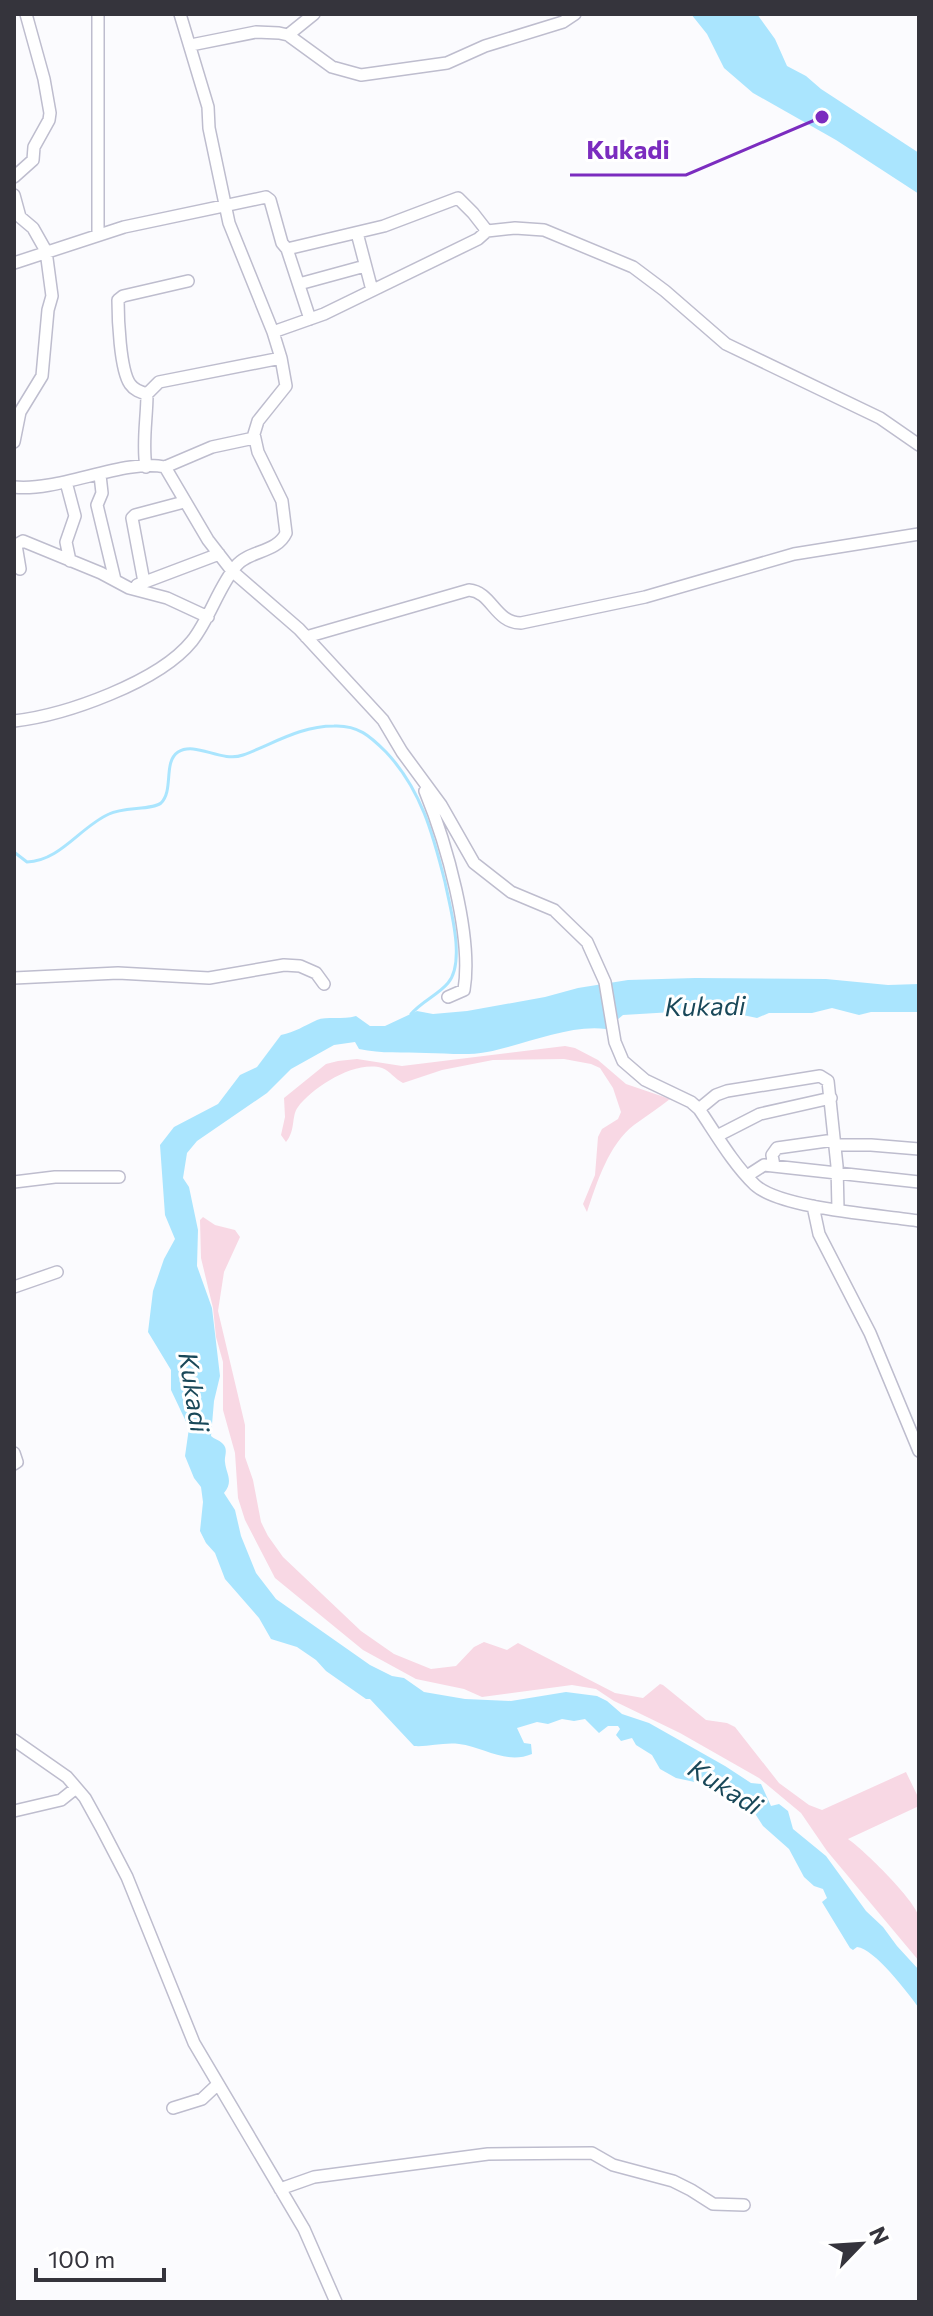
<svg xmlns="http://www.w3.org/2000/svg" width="933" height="2316" viewBox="0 0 933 2316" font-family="Commissioner,sans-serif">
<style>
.green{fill:#f8d8e4}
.water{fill:#aae5fe}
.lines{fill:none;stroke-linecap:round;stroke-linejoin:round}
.stream{stroke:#aae5fe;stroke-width:3}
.minor-casing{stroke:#bebdce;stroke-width:14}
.minor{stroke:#fff;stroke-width:11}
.labels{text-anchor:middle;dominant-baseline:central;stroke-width:6;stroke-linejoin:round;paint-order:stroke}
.water-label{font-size:26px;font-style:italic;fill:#194859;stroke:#fff}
.leader{fill:none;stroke:#7b2cbf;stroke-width:3}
.callout-dot{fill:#7b2cbf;stroke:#fff;stroke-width:3}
.callout-label{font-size:26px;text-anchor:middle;font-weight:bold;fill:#7b2cbf;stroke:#fff;stroke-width:6;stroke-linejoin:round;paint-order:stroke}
</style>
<rect width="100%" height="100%" fill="#fbfbfe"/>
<!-- green -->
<path class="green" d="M 565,1046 L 575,1048 L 598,1060 L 626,1084 L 670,1099 C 659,1108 646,1116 634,1125 C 609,1144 597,1182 587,1212 L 583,1204 L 595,1175 L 598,1137 L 602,1129 L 618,1119 L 621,1112 L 613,1088 L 600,1068 L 591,1064 L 564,1059 L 493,1060 L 442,1070 L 403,1083 C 395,1079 390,1071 382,1068 C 355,1060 313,1087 298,1107 C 291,1116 296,1130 286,1142 L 281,1135 L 285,1117 L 284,1098 L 326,1064 L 338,1061 L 357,1059 L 402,1066 Z
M 203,1217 L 215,1225 L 235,1230 L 240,1237 L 224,1272 L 218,1311 L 245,1425 L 245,1457 L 253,1480 L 261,1522 L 268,1536 L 283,1557 L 361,1631 L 394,1654 L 431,1669 L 456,1666 L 474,1647 L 484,1642 L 507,1650 L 518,1643 L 615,1693 L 643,1698 L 660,1684 L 663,1685 L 706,1720 L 727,1723 L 735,1727 L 779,1783 L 809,1805 L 822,1810 L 906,1772 L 919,1799 L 919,1806 L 848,1839 C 864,1850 915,1900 919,1917 C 922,1930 919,1948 919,1961 L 827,1851 L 801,1813 L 759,1778 L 680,1733 L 614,1701 L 596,1689 L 572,1685 L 482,1697 L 464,1689 L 416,1679 L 363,1650 L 275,1578 L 245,1520 L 238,1498 L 235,1453 L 223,1410 L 223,1362 L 216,1337 L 213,1308 L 201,1258 L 200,1220 Z"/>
<!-- water -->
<path class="water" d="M 691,14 L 757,14 L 775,39 L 787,66 L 806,76 L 821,89 L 919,153 L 919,194 L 836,140 L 753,93 L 724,68 L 707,34 Z
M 695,978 L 826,979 L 888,985 L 919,984 L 919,1012 L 871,1012 L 859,1015 L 832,1008 L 812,1013 L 769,1013 L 757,1018 L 738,1014 L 724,1016 L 673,1012 L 623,1015 L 606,1029 C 570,1024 524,1045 487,1052 C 466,1056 447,1053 426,1053 C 403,1052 382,1054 359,1049 L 355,1042 L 334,1045 L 291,1069 L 267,1093 L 197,1141 L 187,1153 L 183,1178 L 189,1187 L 198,1230 L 197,1266 L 212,1308 L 220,1376 L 214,1401 L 211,1436 C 214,1439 219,1440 222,1443 C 229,1449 224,1456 225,1462 C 226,1474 234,1481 224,1493 L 235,1510 L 241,1536 L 256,1573 L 276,1599 L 370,1665 L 392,1676 L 404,1678 L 424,1692 L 465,1699 L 511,1701 L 566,1692 L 597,1696 L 607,1701 L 622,1714 L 649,1723 L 725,1766 L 751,1783 L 761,1784 L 771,1806 L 779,1804 L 788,1811 L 793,1829 L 826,1856 L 866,1911 L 883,1927 L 897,1946 L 919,1970 L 919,2008 C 907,1992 875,1949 857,1947 L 853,1950 L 850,1948 L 822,1902 L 827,1898 L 823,1889 L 814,1886 L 804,1877 L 789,1849 L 763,1826 L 754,1812 L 733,1804 L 704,1784 L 676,1778 L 660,1769 L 652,1755 L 636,1745 L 632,1738 L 621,1741 L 616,1735 L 620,1729 L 618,1726 L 608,1726 L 599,1733 L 585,1719 L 574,1721 L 562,1719 L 548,1724 L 537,1722 L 517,1728 L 524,1743 L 531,1744 L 532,1754 C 506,1765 484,1747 459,1744 C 444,1742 429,1747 414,1746 L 370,1699 L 366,1699 L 326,1671 L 316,1660 L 297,1647 L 271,1639 L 259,1618 L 225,1579 L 215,1553 L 206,1543 L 200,1531 L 203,1502 L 201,1487 L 194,1478 L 185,1456 L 189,1428 L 171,1390 L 171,1370 L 148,1332 L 153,1291 L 164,1259 L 175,1239 L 165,1215 L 160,1145 L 174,1127 L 218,1104 L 240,1075 L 257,1067 L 281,1035 C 295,1032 304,1026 317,1020 C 326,1016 343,1020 356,1016 L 370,1026 L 385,1026 L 417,1011 L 433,1014 L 467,1011 L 545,997 L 578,988 L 628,980 Z"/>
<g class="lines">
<!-- stream -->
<path class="stream" d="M 14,852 L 27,862 C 60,861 80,827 109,814 C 123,807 153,810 161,803 C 174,790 163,762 178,752 C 196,741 221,763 243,755 C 273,744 300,726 334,726 C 358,725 370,736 386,752 C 421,789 433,834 445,882 C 450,907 466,962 448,983 C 438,995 422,1001 411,1014"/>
<defs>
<path id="minor" d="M 98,14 L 98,235
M 288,35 L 314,14
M 191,45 L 256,32 L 279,33 L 288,35 L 332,67 L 361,75 L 447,63 L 485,46 L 563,22 L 575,14
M 14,177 L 33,160 L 34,147 L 49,120 L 50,113 L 44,79 L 26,14
M 14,195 L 20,217 L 33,228 L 46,251 L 52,296 L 48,310 L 42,376 L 20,412 L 14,442
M 357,233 L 372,290
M 287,249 L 310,319
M 14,263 L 124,227 L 266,197 L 270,200 L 282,243 L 287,249 L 384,226 L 458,198 L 473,213 L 487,231 L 515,228 L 544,230 L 633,267 L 665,291 L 726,344 L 880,418 L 919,445
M 299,284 L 365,266
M 273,332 L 324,314 L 478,239 L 487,231
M 147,394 C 140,392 134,390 130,384 C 120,370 118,318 118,300 L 123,296 L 188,281
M 146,467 C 142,443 147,418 147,394 L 159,382 L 281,358
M 165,467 L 212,447 L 254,438
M 100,475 L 102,493 L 97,505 L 115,580
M 66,482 L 75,516 L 66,542 L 70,561
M 14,487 C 59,492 125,458 165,467 L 208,540 L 232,571 L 299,629 L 383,720 L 402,752 L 441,805 L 474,863 L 511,892 L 554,910 L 587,942 L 605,982 L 615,1042 L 623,1061 L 645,1080 L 691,1102 L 699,1109 C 716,1134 733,1164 755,1185 C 781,1209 882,1215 919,1221
M 20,569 L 16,545 L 23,541 L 101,573 L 129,588 L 167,598 L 208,617
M 144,582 L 132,518 L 135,515 L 184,502
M 137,585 L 219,554
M 306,637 L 469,590 C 492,592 495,623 521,623 L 645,597 L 794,554 L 919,534
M 14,721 C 66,715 159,682 192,641 C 210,618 218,588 236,566 C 249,550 277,553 286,533 L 282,501 L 258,452 L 254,434 L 258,421 L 286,386 L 281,358 L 273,332 L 229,223 L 209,128 L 208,107 L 180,14
M 425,791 C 446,842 473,936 464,990 L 448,997
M 14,978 L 118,973 L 209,978 L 284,965 L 300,966 L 316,973 L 324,984
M 699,1109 L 716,1095 L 727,1091 L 820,1076 L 828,1081 L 837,1166 L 838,1209
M 717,1136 L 760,1114 L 831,1098
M 835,1145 L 871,1145 L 919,1149
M 774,1166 L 772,1155 L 777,1148 L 834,1140
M 747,1176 L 764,1165 L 919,1182
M 14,1182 L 55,1177 L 119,1177
M 813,1206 L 819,1234 L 870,1333 L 919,1451
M 14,1287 L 57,1272
M 14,1453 L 17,1462 L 14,1464
M 14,1740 L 67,1777 L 85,1798 L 101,1827 L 127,1877 L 194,2043 L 304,2229 L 336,2302
M 14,1811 L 61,1800 L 76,1788
M 173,2108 L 202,2099 L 218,2084
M 280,2189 L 314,2177 L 488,2154 L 592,2153 L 613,2165 L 673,2181 L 691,2190 L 713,2204 L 744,2205"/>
</defs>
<!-- minor casing -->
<use href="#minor" class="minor-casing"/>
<!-- minor -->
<use href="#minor" class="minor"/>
</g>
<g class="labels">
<!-- water labels -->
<g class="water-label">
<text transform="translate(705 1005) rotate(-1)">Kukadi</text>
<text transform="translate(195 1392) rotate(81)">Kukadi</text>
<text transform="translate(726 1786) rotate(32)">Kukadi</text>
</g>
</g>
<!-- callouts -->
<path class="leader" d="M822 117L686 175H570"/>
<circle class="callout-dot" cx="822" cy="117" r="8"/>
<g class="callout-label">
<text x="628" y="159">Kukadi</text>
</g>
<!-- border -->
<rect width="933" height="2316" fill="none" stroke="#35343c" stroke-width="32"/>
<!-- north arrow -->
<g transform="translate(861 2244) rotate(65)" stroke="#ffffff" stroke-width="6" paint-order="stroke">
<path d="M0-6L14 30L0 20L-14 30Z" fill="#35343c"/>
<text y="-12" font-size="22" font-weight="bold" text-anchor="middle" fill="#35343c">N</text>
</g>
<!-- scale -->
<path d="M36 2268v12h128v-12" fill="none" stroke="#35343c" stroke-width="4"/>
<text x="48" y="2268" font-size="24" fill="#35343c" stroke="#ffffff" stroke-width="6" paint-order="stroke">100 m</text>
</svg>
